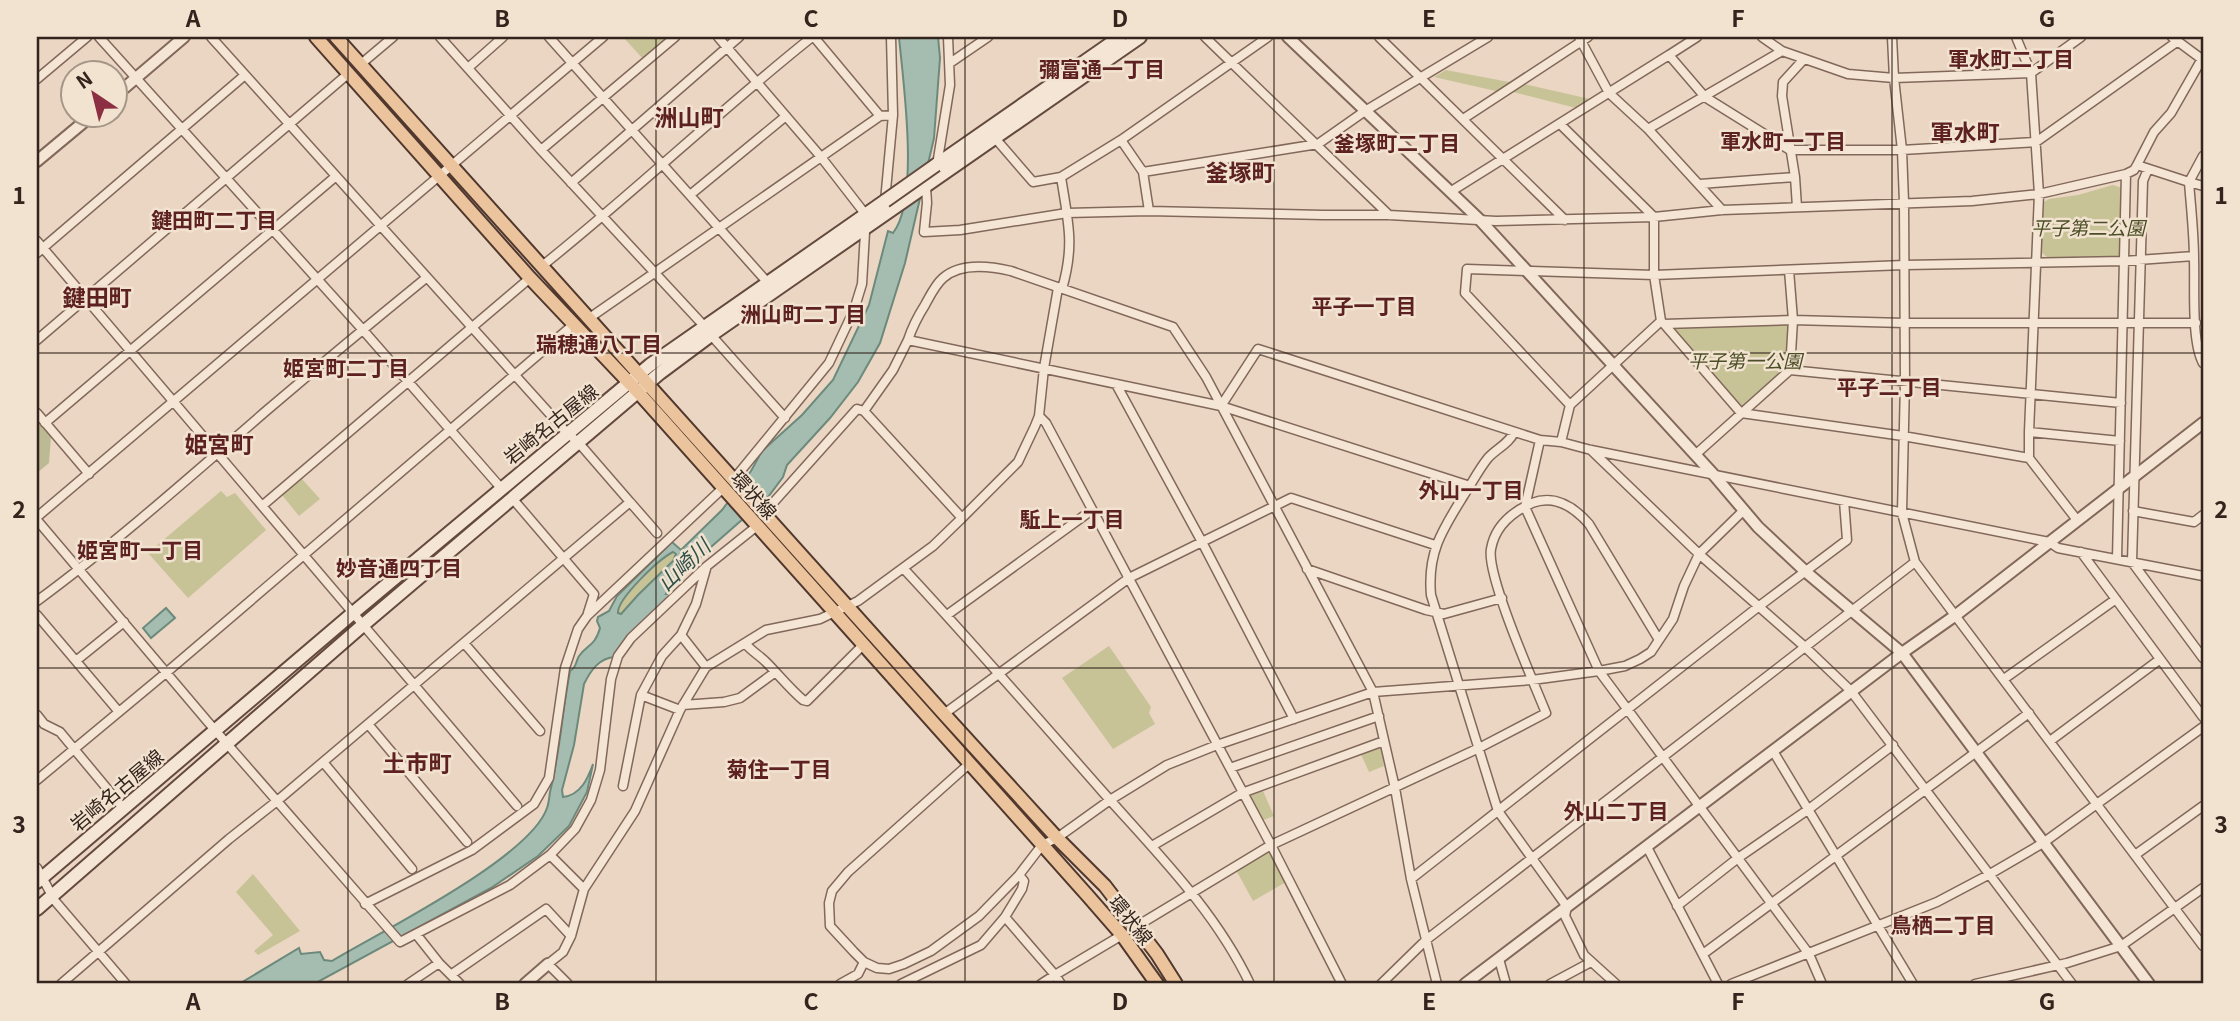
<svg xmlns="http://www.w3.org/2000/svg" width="2240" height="1021" viewBox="0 0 2240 1021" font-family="Georgia,'Noto Sans JP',serif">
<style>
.green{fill:#c7c397}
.cemetery{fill:#bcb995}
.water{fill:#a4bdb0;stroke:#6c8a7c;stroke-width:2;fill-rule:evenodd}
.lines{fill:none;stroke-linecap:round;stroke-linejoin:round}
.minor-casing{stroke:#82685a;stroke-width:11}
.tertiary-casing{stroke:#82685a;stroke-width:14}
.secondary-casing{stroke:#64493e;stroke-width:16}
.primary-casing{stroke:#50382f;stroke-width:16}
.minor{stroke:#f5e5d4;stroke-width:8}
.tertiary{stroke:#f5e5d4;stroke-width:10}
.secondary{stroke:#f5e5d4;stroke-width:12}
.primary{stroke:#ebc39c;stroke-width:12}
.secondary-bridge-casing{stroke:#64493e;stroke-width:16;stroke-linecap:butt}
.secondary-bridge{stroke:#f5e5d4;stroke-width:12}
.grid{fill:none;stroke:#33241d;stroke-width:2;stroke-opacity:0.55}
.labels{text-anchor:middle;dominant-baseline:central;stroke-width:5;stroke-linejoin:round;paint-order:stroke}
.park-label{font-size:19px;font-style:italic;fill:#4b4e26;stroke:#f2e2d0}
.street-label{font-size:19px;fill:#33241d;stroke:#f2e2d0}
.neighbourhood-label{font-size:21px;font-weight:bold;fill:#5c2120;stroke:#f2e2d0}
.water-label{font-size:21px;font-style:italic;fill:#2e5148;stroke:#f2e2d0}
.quarter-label{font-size:23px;font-weight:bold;fill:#5c2120;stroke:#f2e2d0}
.neatline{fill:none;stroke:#33241d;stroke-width:2.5}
.grid-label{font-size:23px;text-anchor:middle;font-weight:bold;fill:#33241d}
</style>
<rect width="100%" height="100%" fill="#ead6c2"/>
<!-- green -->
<path class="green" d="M 623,37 L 673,37 L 645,61 Z
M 1446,70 L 1514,83 L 1500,92 L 1434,77 Z
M 1524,84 L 1590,99 L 1576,108 L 1513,92 Z
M 2113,185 L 2122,188 L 2123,254 L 2117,258 L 2048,258 L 2041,252 L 2044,202 L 2049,199 L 2078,195 Z
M 1790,322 L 1787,370 L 1741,410 L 1666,326 Z
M 302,479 L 320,499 L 299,516 L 282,495 Z
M 221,491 L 227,497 L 235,493 L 266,530 L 188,598 L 148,553 Z
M 673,552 L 676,554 L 673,561 L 625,612 L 622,614 L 618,613 L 617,610 L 629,592 L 667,555 Z
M 1109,646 L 1151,707 L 1149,713 L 1155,724 L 1113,749 L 1062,678 Z
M 1380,742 L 1384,766 L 1369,772 L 1359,750 Z
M 1263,791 L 1274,816 L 1261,821 L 1247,797 Z
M 1269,850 L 1286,882 L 1253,901 L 1236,870 Z
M 253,874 L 300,931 L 258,955 L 254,951 L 273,935 L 236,892 Z"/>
<!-- cemetery -->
<path class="cemetery" d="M 37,419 L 51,436 L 49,463 L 37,473 Z"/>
<!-- water -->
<path class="water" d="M 899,37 L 938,37 L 940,58 L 934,138 L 905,263 L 880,343 L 858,382 L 830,418 L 787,465 L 783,477 L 768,497 L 711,547 L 668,590 L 666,594 L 673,594 L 615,657 C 599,658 591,670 584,684 L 574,745 L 562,790 L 563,797 C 581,795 588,778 593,764 L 587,792 L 569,826 L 538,856 L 491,888 L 314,984 L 239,984 L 299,948 L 301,954 L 320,952 L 324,960 L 332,961 C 380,932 530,858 547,808 C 549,803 549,798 550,792 C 560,753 562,712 570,671 C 577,667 575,663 579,656 C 588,644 595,646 600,628 L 597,621 L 598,617 L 609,611 L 617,596 L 672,542 L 681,550 L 722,510 L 751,471 L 762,451 L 802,415 L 833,380 L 869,305 L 888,231 L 893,233 C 920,199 903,81 899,37 ZM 673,552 L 676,554 L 673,561 L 638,595 L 621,614 L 618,613 C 617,599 659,559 673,552 Z
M 166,608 L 175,618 L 151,638 L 143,628 Z"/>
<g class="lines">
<defs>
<path id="minor" d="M 99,37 L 363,330 L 501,488
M 440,37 L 541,150 L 705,327
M 549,37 L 768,283
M 718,37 L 821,157 L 866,215 L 862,284 L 854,310 L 829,363 L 734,479
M 814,37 L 880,116
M 1205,37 L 1389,215
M 1379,37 L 1565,220
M 1579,37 L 1609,93 L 1648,129 L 1722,210
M 1762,37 L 1782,51 L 1848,74 L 1894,78 L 2031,73 L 2081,37
M 1892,37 L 1894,78 L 1902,150 L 1904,202 L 1905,382 L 1902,513 L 1915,562 L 2203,946
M 2016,37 L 2031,73 L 2039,194 L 2029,432 L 2120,441
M 2172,37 L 2203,60
M 1669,55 L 1697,37
M 950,63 L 988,37
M 361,64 L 393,37
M 468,68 L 503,37
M 37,79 L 87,37
M 1463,119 L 1588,37
M 1560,124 L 1654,217 L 1654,275 L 1661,321
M 1648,129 L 1782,51
M 995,138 L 1033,182 L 1061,177 C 1068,222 1075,244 1062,289
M 1121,140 L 1143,172
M 541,150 L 675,37
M 937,165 L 950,85 L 948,37
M 2137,165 L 2154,132 L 2171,113 L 2203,57
M 2148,169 L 2143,181 L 2132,562 L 2203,658
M 1061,177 L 1121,140 L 1268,37
M 571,183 L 739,37
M 1700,184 L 1795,177
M 2203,186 L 2189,182 C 2191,208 2194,234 2194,259 C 2195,285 2191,341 2203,363
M 926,187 L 927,203 L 924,232 L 960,230 L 1067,213 L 1149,211 L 1323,215 L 1389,215 L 1496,221 L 1654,217 L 1722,210 L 1972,201 L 2039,194 L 2126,174 L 2134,170 L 2137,165 L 2189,182 L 2203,156
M 1450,192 L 1669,55 L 1705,97 L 1790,150 L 1902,150 L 2036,142 L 2178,41
M 690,195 L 786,116
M 885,201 L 893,115 L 891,37
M 1797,207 L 1795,177 L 1782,96 L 1783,82 L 1804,59
M 1149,211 L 1143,172 L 1318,144 L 1365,111 L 1488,37
M 37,241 L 517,806
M 37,253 L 245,75
M 542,266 C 635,192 720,110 812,37
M 588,319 L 880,116 L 893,115
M 1661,321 L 1664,324 L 1793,320 L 1904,323 L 2196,323
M 1664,324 L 1741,413 L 1903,436 L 2029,458
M 711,335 L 785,418
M 37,340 L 349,73
M 908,340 C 912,328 918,316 925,305 C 930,296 935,285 943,278 C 961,262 990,266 1011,271 L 1173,327 L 1206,377 L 1373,692 L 1395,788 L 1411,879 L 1437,984
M 1790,370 L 2121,403
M 1116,384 L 1202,542 L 1294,719
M 1570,405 L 1465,293 L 1467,269 L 1654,275 L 1904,265 L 2124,261 L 2194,256
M 1221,406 L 1470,486
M 864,411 L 893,370 L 908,340 L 1221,406 L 1258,349 L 1540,440 L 1561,442 L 1591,450 L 2049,542 L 2058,548 L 2203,576
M 37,413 L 89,474
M 1039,416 L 1046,423 L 1271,845 L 1342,984
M 45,423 L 335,177
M 1514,432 C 1510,443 1496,449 1488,458 C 1479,469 1472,483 1464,495 C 1443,529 1427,552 1431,595 L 1498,811 L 1567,907 L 1565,916 L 1584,955 L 1616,984
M 2029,432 L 2029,458 L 2077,520
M 1540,440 L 1525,507 L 1599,671 L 1809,954 L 1822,984
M 1561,442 L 1570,405 L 1661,321
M 1591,450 L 1699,554 L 1805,647 L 1851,691 L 2072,984
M 1695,455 L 1790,370 L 1793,320 L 1789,270
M 512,498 L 594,594 L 588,613
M 630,502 L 657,533
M 262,506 L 530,278
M 2133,511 L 2194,522 L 2203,515
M 37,517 L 603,37
M 962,518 L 1018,462 L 1035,426 L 1039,416 L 1044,368 L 1058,288
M 37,520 L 208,722 L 400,942 L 510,885 L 550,855 L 575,829 L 591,800 L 600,770 L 611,679 L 618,656 L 631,638 L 707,566 L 757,526
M 2081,552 L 2203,717
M 2117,559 L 2126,174
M 903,568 C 971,641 1036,716 1102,791 C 1155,851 1215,910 1250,984
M 1307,569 L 1426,610 L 1444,614 L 1502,598
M 37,601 C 117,542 191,476 266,411 C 319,366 372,322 426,278
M 37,615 L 119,712
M 947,615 L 1092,510
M 681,635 L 706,667
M 464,643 L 540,731
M 745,643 C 751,651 759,655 766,662 C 779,675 789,688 803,700 L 807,701 L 863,645
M 77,660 L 124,622
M 2004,679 L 2116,599
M 641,695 L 680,710
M 683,705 L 724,702 L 740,698 L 774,673
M 944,714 L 1129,578 L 1291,498 L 1435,545
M 37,715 L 44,724 L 60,732 L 124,809
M 368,724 L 467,842
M 2050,741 L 2159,660
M 1773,751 L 1913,984
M 323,762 L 412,869
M 969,764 L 848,872 L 832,891 L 829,903 L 830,926 L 854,952 L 864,962 L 877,968 L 889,969 L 904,964 L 931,951 L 979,916 L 1019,875 L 1042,845 L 1057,838 L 1110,800 L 1167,765 L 1217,745 L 1373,692 L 1532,680 L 1599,671 L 1625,666 L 1640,659 L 1651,652 L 1673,619 L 1684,586 L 1699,554 L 1743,511
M 1230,768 L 1379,716
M 37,780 L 167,672 L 574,324
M 623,786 L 641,695 L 662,656 L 681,635 L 696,604 L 706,569
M 1152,846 L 1242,793 L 1384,741
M 1647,847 L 1718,984
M 550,855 L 584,889
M 2135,855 L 2203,806
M 37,868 L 55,901 L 126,984
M 1411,879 L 1758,607 L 1847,540 L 1844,501
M 365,904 L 472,850 L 534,804 L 549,778 L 565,668 L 578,629 L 587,616 L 723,488
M 1677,906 L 1738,858 L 1809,809 L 1893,745
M 1005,917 L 1022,889 L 1024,881 L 1019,875
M 1137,926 L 1271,845 L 1479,748 L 1546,713 C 1534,683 1486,575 1491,549 C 1495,526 1512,512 1532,503 C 1555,494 1575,508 1589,524 L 1659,640
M 416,934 L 439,963 L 460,984
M 1703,954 L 2029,713
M 1499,959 L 1506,984
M 452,974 L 546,909 L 571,936
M 61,984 L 229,839 L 277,801 L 630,502 L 578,442 L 567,433 L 211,37
M 408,984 L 439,963
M 568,984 L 548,964 L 563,952 L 571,936 L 584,889 L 635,811 L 680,710 L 706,667 L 766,630 L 820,619 L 858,601 L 933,546 L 962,518 L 864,411 L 857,409 L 764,513
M 840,984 L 858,974 L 864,962
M 901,984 L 981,945 L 1005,917 L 1055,975 L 1122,935
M 1041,984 L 1055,975 L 1061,984
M 1381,984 L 1426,940 L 1915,562
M 1550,984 L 1591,962
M 1731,984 L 1937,902 L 1990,874 L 2043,843 L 2203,727
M 1975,984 L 2067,963 L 2121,946 L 2203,888"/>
<path id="tertiary" d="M 1288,37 L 1480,220 L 1713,474 L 1758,527 L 1806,572 L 1902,653 L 2149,984
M 116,95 L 184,37
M 37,161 L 91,116
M 525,984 L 548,964
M 1465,984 L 1902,653 L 1956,615 L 2203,423"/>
<path id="secondary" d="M 936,165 L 1120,37
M 37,882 L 353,613 L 650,365 L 885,201
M 37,909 L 363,625 L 660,373 L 711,335 L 1140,37"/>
<path id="primary" d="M 316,37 L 530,278 L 638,392 L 1088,896 L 1122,935 L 1157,984
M 336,37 L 944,714 L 1057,838 L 1105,886 L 1157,954 L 1176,984"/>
</defs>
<!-- minor casing -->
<use href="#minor" class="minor-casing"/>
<!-- tertiary casing -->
<use href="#tertiary" class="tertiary-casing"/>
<!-- secondary casing -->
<use href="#secondary" class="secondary-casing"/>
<!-- primary casing -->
<use href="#primary" class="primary-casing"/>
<!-- minor -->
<use href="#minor" class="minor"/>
<!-- tertiary -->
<use href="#tertiary" class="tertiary"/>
<!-- secondary -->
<use href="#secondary" class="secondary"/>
<!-- primary -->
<use href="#primary" class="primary"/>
<defs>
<path id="secondary-bridge" d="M 885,201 L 936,165"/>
</defs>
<!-- secondary-bridge casing -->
<use href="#secondary-bridge" class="secondary-bridge-casing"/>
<!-- secondary-bridge -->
<use href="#secondary-bridge" class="secondary-bridge"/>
</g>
<!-- grid -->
<path class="grid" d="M 348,37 L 348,984M 656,37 L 656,984M 965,37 L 965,984M 1274,37 L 1274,984M 1584,37 L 1584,984M 1892,37 L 1892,984M 37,353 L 2203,353M 37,668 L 2203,668"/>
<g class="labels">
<!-- park labels -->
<g class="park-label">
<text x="2088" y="226">平子第二公園</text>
<text x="1745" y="359">平子第一公園</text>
</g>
<!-- street labels -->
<g class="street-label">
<text transform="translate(550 423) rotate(-39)">岩崎名古屋線</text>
<text transform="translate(755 494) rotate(48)">環状線</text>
<text transform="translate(116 789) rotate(-40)">岩崎名古屋線</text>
<text transform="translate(1132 919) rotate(51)">環状線</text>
</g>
<!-- neighbourhood labels -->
<g class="neighbourhood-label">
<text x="2011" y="58">軍水町二丁目</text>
<text x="1102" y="68">彌富通一丁目</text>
<text x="1783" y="140">軍水町一丁目</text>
<text x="1397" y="142">釜塚町二丁目</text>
<text x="214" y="219">鍵田町二丁目</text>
<text x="1364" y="305">平子一丁目</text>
<text x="803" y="313">洲山町二丁目</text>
<text x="599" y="343">瑞穂通八丁目</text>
<text x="346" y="367">姫宮町二丁目</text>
<text x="1889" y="386">平子二丁目</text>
<text x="1471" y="489">外山一丁目</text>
<text x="1072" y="518">駈上一丁目</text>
<text x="140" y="549">姫宮町一丁目</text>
<text x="399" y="567">妙音通四丁目</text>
<text x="779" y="768">菊住一丁目</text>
<text x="1616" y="810">外山二丁目</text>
<text x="1943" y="924">鳥栖二丁目</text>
</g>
<!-- water labels -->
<g class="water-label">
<text transform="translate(683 564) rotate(-44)">山崎川</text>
</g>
<!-- quarter labels -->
<g class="quarter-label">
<text x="689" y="116">洲山町</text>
<text x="1965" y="131">軍水町</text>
<text x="1240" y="171">釜塚町</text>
<text x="97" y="296">鍵田町</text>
<text x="219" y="443">姫宮町</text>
<text x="417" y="762">土市町</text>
</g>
</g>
<!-- border -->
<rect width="2240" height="1021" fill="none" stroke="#f2e2d0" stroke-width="77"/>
<!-- north arrow -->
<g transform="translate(94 94) rotate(325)"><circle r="33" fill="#f2e2d0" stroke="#a69688" stroke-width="2"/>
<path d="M0-5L12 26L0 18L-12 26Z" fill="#8c2f42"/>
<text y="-10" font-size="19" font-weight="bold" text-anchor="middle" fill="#33241d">N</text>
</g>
<rect x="38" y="38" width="2164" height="944" class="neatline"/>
<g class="grid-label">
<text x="193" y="27">A</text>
<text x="502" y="27">B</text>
<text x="811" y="27">C</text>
<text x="1120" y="27">D</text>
<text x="1429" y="27">E</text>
<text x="1738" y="27">F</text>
<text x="2047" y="27">G</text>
<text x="19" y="204">1</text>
<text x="2221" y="204">1</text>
<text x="19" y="518">2</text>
<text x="2221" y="518">2</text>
<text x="19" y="833">3</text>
<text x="2221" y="833">3</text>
<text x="193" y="1010">A</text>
<text x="502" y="1010">B</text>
<text x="811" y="1010">C</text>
<text x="1120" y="1010">D</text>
<text x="1429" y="1010">E</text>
<text x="1738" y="1010">F</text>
<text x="2047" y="1010">G</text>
</g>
</svg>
